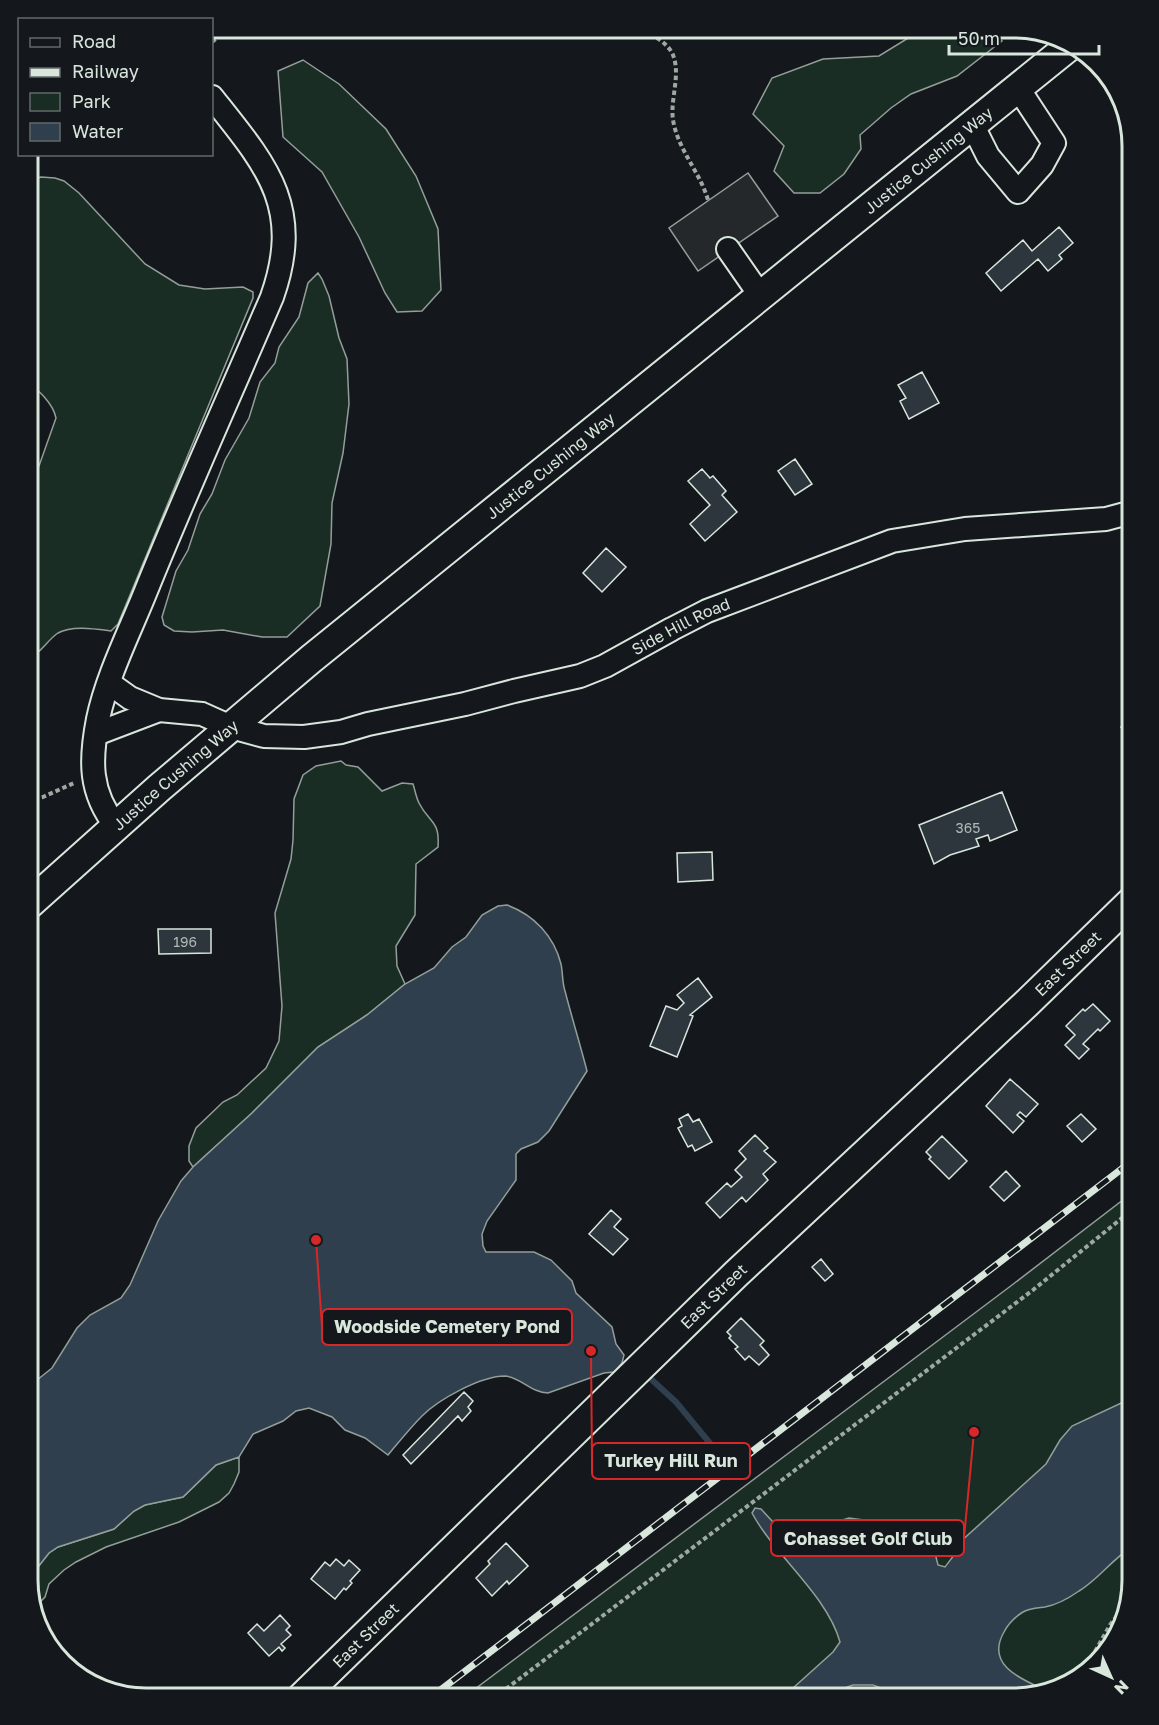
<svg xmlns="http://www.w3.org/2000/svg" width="1159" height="1725" viewBox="0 0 1159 1725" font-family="'Golos Text',sans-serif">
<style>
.green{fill:#1a2d24;stroke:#939e99;stroke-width:1.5}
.parking{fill:#24282b;stroke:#939e99;stroke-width:1.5}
.water{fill:#2f3f4d;stroke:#939e99;stroke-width:1.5}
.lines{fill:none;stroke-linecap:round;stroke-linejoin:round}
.stream{stroke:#2f3f4d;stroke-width:6}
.building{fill:#2c363c;stroke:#d8e6dc;stroke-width:1.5}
.minor-casing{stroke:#d8e6dc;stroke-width:26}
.major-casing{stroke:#d8e6dc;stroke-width:32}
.path{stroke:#9da8a2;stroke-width:4;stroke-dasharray:4.5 3;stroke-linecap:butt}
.minor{stroke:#14181c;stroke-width:22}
.major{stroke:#14181c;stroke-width:28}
.rail-casing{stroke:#d8e6dc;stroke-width:7}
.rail{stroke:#14181c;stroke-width:4.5;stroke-dasharray:14;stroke-linecap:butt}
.labels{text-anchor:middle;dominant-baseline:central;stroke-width:4.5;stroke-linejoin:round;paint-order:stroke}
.number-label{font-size:14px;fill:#adbab4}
.street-label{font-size:16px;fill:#d8e6dc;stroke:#14181c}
.rim{fill:none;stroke:#d8e6dc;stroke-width:3}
.leader{fill:none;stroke:#d62828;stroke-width:2}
.callout-dot{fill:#d62828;stroke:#14181c;stroke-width:2}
.callout{fill:#14181c;stroke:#d62828;stroke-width:2}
.callout-label{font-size:18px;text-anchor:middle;font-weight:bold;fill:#d8e6dc}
</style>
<rect width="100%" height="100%" fill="#14181c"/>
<!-- green -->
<path class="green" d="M 926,27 L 986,27 L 1002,41 L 957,76 L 911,94 L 891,108 L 860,135 L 861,149 L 844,174 L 820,193 L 794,193 L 774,171 L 784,146 L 753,114 L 772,78 L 823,59 L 879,56 Z
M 303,60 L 339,84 L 386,129 L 416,176 L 438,229 L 441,290 L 422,311 L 397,312 L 385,293 L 359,237 L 322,172 L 283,137 L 278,71 Z
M 41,177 L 55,178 L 64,181 L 79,193 L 145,264 L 179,285 L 205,289 L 243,287 L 253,292 L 253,298 L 118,624 L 111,631 C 96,629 72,625 58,633 C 46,641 42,654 27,657 L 27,481 L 39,466 L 56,418 C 53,403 38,390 27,381 L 27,181 Z
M 318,273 L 322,279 L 329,296 L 339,338 L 347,359 L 349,404 L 343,453 L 332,503 L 331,544 L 320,606 L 287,637 L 262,637 L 223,630 L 192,632 L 174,631 L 164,625 L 162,617 L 176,571 L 188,550 L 200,514 L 212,494 L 225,460 L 249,418 L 260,382 L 275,363 L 279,347 L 299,317 L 308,283 Z
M 341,761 L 346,765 L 358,767 L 382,791 L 402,783 L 413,784 C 415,790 416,797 419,803 C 429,823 440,820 438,847 L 416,864 L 415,915 L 396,946 L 397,966 L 405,984 L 367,1015 L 318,1047 L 252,1113 L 193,1167 L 189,1161 L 189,1146 L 196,1128 L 223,1102 L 237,1095 L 266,1068 L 279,1041 L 282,1006 L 275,913 L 291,859 L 293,840 L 294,799 L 303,775 L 316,766 Z
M 1132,1193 L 1132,1579 L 1116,1639 L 1072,1682 L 1013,1698 L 463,1698 L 1012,1285 Z
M 239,1457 L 239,1472 L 234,1484 L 229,1493 L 219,1502 L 179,1522 L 106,1547 L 76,1562 L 64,1570 L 49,1584 L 45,1597 L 35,1607 L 27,1574 L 38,1567 L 49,1553 L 58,1547 L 114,1529 L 134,1511 L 145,1505 L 183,1497 L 216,1465 Z"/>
<!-- parking -->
<path class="parking" d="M 748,173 L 778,216 L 698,271 L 669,228 Z"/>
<!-- water -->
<path class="water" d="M 507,905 C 534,915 554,936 561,964 C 563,973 562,982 565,991 C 572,1018 580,1044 587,1071 L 549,1131 L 538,1142 L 521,1149 L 516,1154 L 516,1180 L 487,1221 L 482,1234 L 483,1246 L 486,1252 L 534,1252 L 551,1260 L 572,1281 L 576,1293 L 612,1327 L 616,1344 L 624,1355 L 622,1363 L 614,1372 L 604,1373 L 548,1393 C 532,1393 520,1377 505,1376 C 481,1376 439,1399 422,1416 C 410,1428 399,1442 388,1455 L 365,1438 L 345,1430 L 332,1417 L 309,1408 L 296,1411 L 283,1421 L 253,1434 L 239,1457 L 216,1465 L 183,1497 L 145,1505 L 134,1511 L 114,1529 L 58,1547 L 49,1553 L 38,1567 L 27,1574 L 27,1388 L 52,1368 L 77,1328 L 90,1315 L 121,1298 L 130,1285 L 158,1221 L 181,1181 L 193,1167 L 252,1113 L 318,1047 L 367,1015 L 405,984 L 434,968 L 452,947 L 466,937 L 482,915 L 498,906 Z
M 1132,1398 L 1132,1547 C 1112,1559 1099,1579 1079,1591 C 1069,1598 1056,1605 1045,1607 C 1037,1608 1030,1608 1023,1612 C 1015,1617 1008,1624 1004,1632 C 985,1665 1021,1679 1045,1690 L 1013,1698 L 907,1698 L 873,1685 L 853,1685 L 842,1689 L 831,1698 L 782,1698 L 833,1652 L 840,1642 C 827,1595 775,1556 752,1513 L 755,1508 L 761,1509 L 786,1536 L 797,1539 L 804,1539 L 826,1525 L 849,1518 L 894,1524 L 914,1539 L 929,1546 L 935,1553 L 938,1565 L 945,1567 L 955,1554 L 958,1544 L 1046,1464 L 1060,1440 L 1072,1426 Z"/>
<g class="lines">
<!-- stream -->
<path class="stream" d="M 651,1379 L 676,1402 L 718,1453"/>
</g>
<!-- building -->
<path class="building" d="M 1059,227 L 1073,243 L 1059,255 L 1062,259 L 1048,271 L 1038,259 L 1001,291 L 986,273 L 1023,240 L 1032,251 Z
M 922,372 L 939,403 L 909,419 L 900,401 L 906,398 L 898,385 Z
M 795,459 L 812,484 L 795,495 L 778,471 Z
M 702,469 L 710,478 L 713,476 L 726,491 L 722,495 L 737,512 L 705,541 L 690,524 L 710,505 L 688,481 Z
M 606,548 L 626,567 L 602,592 L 583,573 Z
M 1132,716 L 1132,739 L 1121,727 Z
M 1002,792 L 1017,830 L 990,841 L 988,835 L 976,839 L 979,846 L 950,855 L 934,864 L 919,825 Z
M 712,852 L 713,880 L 678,882 L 677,853 Z
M 158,929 L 211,929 L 211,953 L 159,954 Z
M 698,978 L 712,997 L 690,1015 L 693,1016 L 677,1057 L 650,1046 L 666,1006 L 677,1010 L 684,1003 L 677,995 Z
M 1093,1004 L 1110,1021 L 1100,1031 L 1098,1029 L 1083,1044 L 1089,1049 L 1079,1059 L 1065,1045 L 1075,1035 L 1066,1026 L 1083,1009 L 1085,1011 Z
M 1010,1079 L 1038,1104 L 1026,1117 L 1020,1112 L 1017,1115 L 1024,1121 L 1013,1133 L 986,1106 Z
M 688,1114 L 693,1122 L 699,1119 L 712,1142 L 695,1151 L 692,1145 L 688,1147 L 678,1128 L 682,1126 L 679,1119 Z
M 1081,1114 L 1096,1129 L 1082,1142 L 1067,1126 Z
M 755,1135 L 768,1148 L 764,1151 L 776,1162 L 763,1174 L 768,1180 L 746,1202 L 742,1197 L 720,1218 L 706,1203 L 727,1183 L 731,1187 L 742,1177 L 735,1170 L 746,1159 L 739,1151 Z
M 942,1136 L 967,1161 L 949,1179 L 929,1159 L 931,1157 L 926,1152 Z
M 1006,1171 L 1020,1186 L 1004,1201 L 990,1187 Z
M 611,1210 L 621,1219 L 614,1227 L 628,1239 L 613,1255 L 589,1234 Z
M 821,1259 L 833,1274 L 825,1281 L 812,1267 Z
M 741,1318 L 764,1341 L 760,1345 L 769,1355 L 759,1365 L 749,1356 L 745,1360 L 735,1349 L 738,1347 L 729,1338 L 731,1336 L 727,1332 Z
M 464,1392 L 473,1401 L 468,1407 L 471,1411 L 462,1421 L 458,1416 L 411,1464 L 403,1455 Z
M 506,1543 L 528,1566 L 509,1584 L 507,1581 L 492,1596 L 476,1578 L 490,1564 L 488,1561 Z
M 336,1559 L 344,1566 L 349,1560 L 360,1570 L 350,1581 L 352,1583 L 346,1590 L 344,1588 L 335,1599 L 311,1579 L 325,1562 L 330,1566 Z
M 280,1615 L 290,1626 L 286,1630 L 291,1635 L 281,1644 L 285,1648 L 282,1651 L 279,1647 L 269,1656 L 248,1633 L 257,1624 L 264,1631 Z"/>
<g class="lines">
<defs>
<g id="minor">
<path d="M 972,124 L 988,156 L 1018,192 L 1042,165 L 1054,143 L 1018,88"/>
<path d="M 728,249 L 760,295"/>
<path id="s1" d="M 109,683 L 130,698 L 159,710 L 202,714 L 231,727 L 264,736 L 304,737 L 341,732 L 368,724 L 465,704 L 514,691 L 580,676 L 605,666 L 672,629 L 707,611 L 892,541 L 965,529 L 1106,519 L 1132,512"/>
<path d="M 96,734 L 159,710"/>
<path d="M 116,826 C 89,792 90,760 98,719 C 107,676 130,631 146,591 C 186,492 230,395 272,297 C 304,206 266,165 212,97"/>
</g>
<g id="major">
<path id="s2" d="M 27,906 L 159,788 L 311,659 L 1072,44"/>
<path id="s3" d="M 301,1698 L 736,1274 L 1026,1004 L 1132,901"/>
</g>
</defs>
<!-- minor casing -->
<use href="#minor" class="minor-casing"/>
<!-- major casing -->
<use href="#major" class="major-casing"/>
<!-- path -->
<path class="path" d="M 352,27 L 381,29 L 402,27
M 492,27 C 517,39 534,33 560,27
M 637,27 C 649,33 668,42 673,55 C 681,75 670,99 673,120 C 678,150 700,172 708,200
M 212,42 L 230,27
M 27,800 L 43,797 L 74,783
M 1084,1671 L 1110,1625 L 1125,1605
M 494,1698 L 1033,1290 L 1132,1210"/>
<!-- minor -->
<use href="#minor" class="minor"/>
<!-- major -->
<use href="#major" class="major"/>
<defs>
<path id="rail" d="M 430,1698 L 1132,1161"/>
</defs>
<!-- rail casing -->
<use href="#rail" class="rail-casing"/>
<!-- rail -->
<use href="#rail" class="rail"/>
</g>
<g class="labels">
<!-- number labels -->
<g class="number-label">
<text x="968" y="827">365</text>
<text x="185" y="941">196</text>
</g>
<!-- street labels -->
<g class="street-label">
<text stroke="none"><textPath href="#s2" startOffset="1170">Justice Cushing Way</textPath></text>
<text stroke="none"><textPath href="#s2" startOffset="684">Justice Cushing Way</textPath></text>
<text stroke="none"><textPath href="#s1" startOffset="602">Side Hill Road</textPath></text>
<text stroke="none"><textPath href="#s2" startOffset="198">Justice Cushing Way</textPath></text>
<text stroke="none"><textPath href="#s3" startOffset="1062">East Street</textPath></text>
<text stroke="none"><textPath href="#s3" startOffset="576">East Street</textPath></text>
<text stroke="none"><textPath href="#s3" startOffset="90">East Street</textPath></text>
</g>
</g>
<!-- crop -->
<path d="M0 0H1159V1725H0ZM146 38H1014A108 108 0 0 1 1122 146V1580A108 108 0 0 1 1014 1688H146A108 108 0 0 1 38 1580V146A108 108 0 0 1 146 38Z" fill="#14181c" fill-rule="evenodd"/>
<path class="rim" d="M146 38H1014A108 108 0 0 1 1122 146V1580A108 108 0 0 1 1014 1688H146A108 108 0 0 1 38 1580V146A108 108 0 0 1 146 38Z"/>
<!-- callouts -->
<path class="leader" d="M316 1240L322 1327M591 1351L592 1461M974 1432L964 1538"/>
<g class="callout-dot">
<circle cx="316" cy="1240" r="6"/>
<circle cx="591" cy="1351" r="6"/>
<circle cx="974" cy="1432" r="6"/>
</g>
<g class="callout">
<rect x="322" y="1309" width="250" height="36" rx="6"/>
<rect x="592" y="1443" width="158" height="36" rx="6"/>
<rect x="771" y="1520" width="193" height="36" rx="6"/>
</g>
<g class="callout-label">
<text x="447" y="1333">Woodside Cemetery Pond</text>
<text x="671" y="1467">Turkey Hill Run</text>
<text x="868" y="1545">Cohasset Golf Club</text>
</g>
<!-- legend -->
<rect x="18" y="18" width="195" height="138" fill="#14181c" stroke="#626a69" stroke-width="1.5"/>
<rect x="30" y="38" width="30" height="9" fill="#14181c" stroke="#626a69" stroke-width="1.5"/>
<text x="72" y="48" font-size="18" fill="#d8e6dc">Road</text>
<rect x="30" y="68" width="30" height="9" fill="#d8e6dc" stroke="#626a69" stroke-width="1.5"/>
<text x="72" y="78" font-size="18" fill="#d8e6dc">Railway</text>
<rect x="30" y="93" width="30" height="18" fill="#1a2d24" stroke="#626a69" stroke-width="1.5"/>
<text x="72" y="108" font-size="18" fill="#d8e6dc">Park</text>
<rect x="30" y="123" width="30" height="18" fill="#2f3f4d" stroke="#626a69" stroke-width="1.5"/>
<text x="72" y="138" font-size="18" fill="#d8e6dc">Water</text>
<!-- north arrow -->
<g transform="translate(1111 1677) rotate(135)" stroke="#14181c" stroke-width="4.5" paint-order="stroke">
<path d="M0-4.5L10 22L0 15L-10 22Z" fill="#d8e6dc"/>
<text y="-9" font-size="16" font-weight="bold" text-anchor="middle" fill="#d8e6dc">N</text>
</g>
<!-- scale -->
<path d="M949 45v9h150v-9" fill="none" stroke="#d8e6dc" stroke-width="3"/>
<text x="958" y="45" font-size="18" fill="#d8e6dc" stroke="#14181c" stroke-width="4.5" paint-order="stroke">50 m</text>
</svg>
